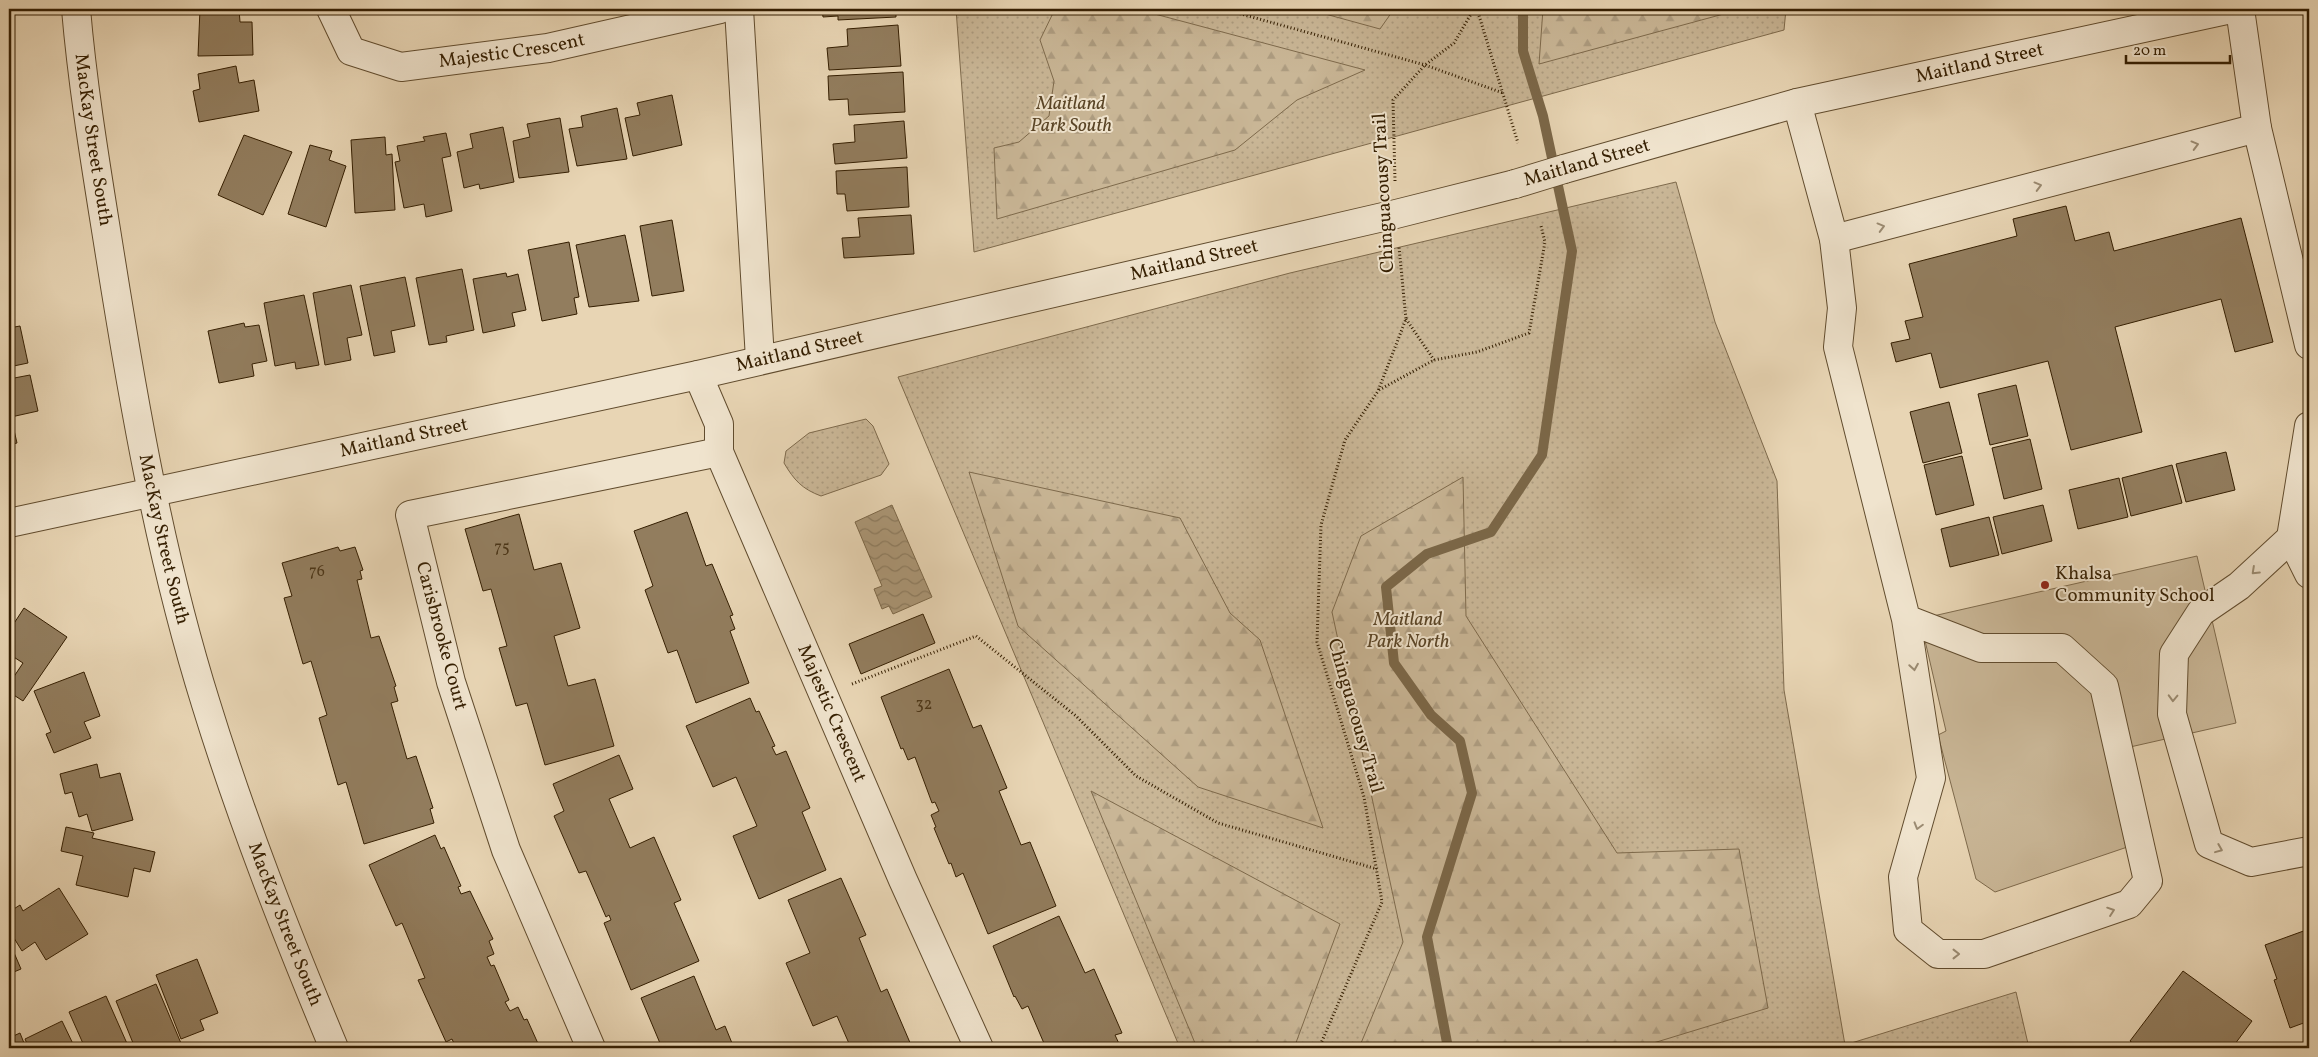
<svg xmlns="http://www.w3.org/2000/svg" width="2318" height="1057" viewBox="0 0 2318 1057" font-family="Vollkorn,serif">
<style>
.green{fill:url(#green-dots);stroke:#7e6a4c}
.forest{fill:url(#forest-firs);stroke:#7e6a4c}
.pitch{fill:#c9b696;stroke:#7e6a4c}
.water{fill:url(#water-waves);stroke:#7b6748}
.lines{fill:none;stroke-linecap:round;stroke-linejoin:round}
.stream{stroke:#7b6748;stroke-width:10}
.building{fill:#927d5e;stroke:#341e01}
.minor-casing{stroke:#614c2e;stroke-width:30}
.path{stroke:#341e01;stroke-width:3;stroke-dasharray:1 2.5;stroke-linecap:butt}
.minor{stroke:#f0e4ce;stroke-width:28}
.minor-bridge-casing{stroke:#614c2e;stroke-width:30;stroke-linecap:butt}
.minor-bridge{stroke:#f0e4ce;stroke-width:28}
.oneway{stroke:#9b8b72}
.poi-dot{fill:#8f2418;stroke:#f0e4ce;stroke-width:2}
.labels{text-anchor:middle;dominant-baseline:central;stroke-width:4;stroke-linejoin:round;paint-order:stroke}
.number-label{font-size:16px;fill:#4c3618}
.street-label{font-size:19px;fill:#341e01;stroke:#f0e4ce}
.park-label{font-size:19px;font-style:italic;fill:#594426;stroke:#f0e4ce}
.poi-label{font-size:19px;fill:#341e01;stroke:#f0e4ce;text-anchor:start}
</style>
<defs>
<pattern id="green-dots" width="8" height="8" patternUnits="userSpaceOnUse" patternTransform="scale(1.25)"><rect width="8" height="8" fill="#c9b696"/><path d="M2 2h.1M6 6h.1" fill="none" stroke="#ad9c80" stroke-width="1.8" stroke-linecap="round"/></pattern>
<pattern id="forest-firs" width="22" height="20" patternUnits="userSpaceOnUse" patternTransform="scale(1.25)"><rect width="22" height="20" fill="#c9b696"/><path d="M5 1l3.5 6h-7zM16 11l3.5 6h-7z" fill="#ad9c80"/></pattern>
<pattern id="water-waves" width="16" height="10" patternUnits="userSpaceOnUse" patternTransform="scale(1.25)"><rect width="16" height="10" fill="#ab9777"/><path d="M0 5q4-4 8 0t8 0" fill="none" stroke="#8c7b5f"/></pattern>
</defs>
<rect width="100%" height="100%" fill="#e8d5b4"/>
<filter id="stains"><feTurbulence type="fractalNoise" baseFrequency=".004" numOctaves="4"/><feColorMatrix values="0 0 0 0 .2 0 0 0 0 .09 0 0 0 0 .02 0 0 0 .5 -.17"/></filter>
<radialGradient id="worn" r=".72"><stop offset=".6" stop-color="#630" stop-opacity="0"/><stop offset="1" stop-color="#630" stop-opacity=".3"/></radialGradient>
<!-- green -->
<path class="green" d="M 956,9 L 1786,9 L 1784,30 L 974,252 Z
M 1676,182 L 1715,322 L 1777,481 L 1784,690 L 1845,1045 L 2016,992 L 2029,1048 L 1180,1048 L 898,377 L 1290,273 Z
M 866,419 L 873,426 L 889,464 L 881,475 L 821,496 C 802,489 794,480 784,463 L 786,451 L 809,433 Z"/>
<!-- forest -->
<path class="forest" d="M 1055,9 L 1136,9 L 1365,70 L 1297,100 L 1235,150 L 997,219 L 994,148 L 1019,142 L 1049,116 L 1054,81 L 1040,40 Z
M 1307,9 L 1394,9 L 1380,29 Z
M 1543,9 L 1742,9 L 1539,64 Z
M 969,472 L 1180,518 L 1230,613 L 1260,640 L 1323,828 L 1198,787 L 1018,626 Z
M 1463,477 L 1466,616 L 1617,853 L 1739,849 L 1768,1008 L 1637,1048 L 1359,1048 L 1403,942 L 1332,612 L 1361,536 Z
M 1091,791 L 1340,924 L 1294,1048 L 1197,1048 Z"/>
<!-- pitch -->
<path class="pitch" d="M 2197,556 L 2236,723 L 2108,752 L 2145,841 L 1995,892 L 1976,879 L 1938,735 L 1946,731 L 1920,619 Z"/>
<!-- water -->
<path class="water" d="M 892,505 L 932,597 L 893,614 L 889,606 L 882,609 L 874,589 L 882,586 L 855,522 Z"/>
<g class="lines">
<!-- stream -->
<path class="stream" d="M 1448,1048 L 1427,937 L 1472,793 L 1460,741 L 1431,715 L 1394,663 L 1386,587 L 1427,554 L 1491,532 L 1542,455 L 1572,251 L 1543,116 L 1523,51 L 1523,9"/>
</g>
<!-- building -->
<path class="building" d="M 200,9 L 239,9 L 240,22 L 252,22 L 253,55 L 198,56 Z
M 822,9 L 896,9 L 896,17 L 838,20 L 838,16 L 823,17 Z
M 1837,9 L 1857,9 L 1838,13 Z
M 898,25 L 901,66 L 829,70 L 827,48 L 848,46 L 847,29 Z
M 236,66 L 239,83 L 254,80 L 259,111 L 199,122 L 193,91 L 200,89 L 198,74 Z
M 903,72 L 905,112 L 849,115 L 848,99 L 829,100 L 828,76 Z
M 672,95 L 682,145 L 633,156 L 625,118 L 640,115 L 637,103 Z
M 617,108 L 627,159 L 577,166 L 569,129 L 583,127 L 581,116 Z
M 560,118 L 569,172 L 519,178 L 513,141 L 530,137 L 527,124 Z
M 904,121 L 907,158 L 835,164 L 833,144 L 855,142 L 854,125 Z
M 503,127 L 514,182 L 480,189 L 479,184 L 464,188 L 457,152 L 473,148 L 470,134 Z
M 446,133 L 451,156 L 442,158 L 452,211 L 426,217 L 424,204 L 404,208 L 395,162 L 400,161 L 397,146 L 425,141 L 423,137 Z
M 244,135 L 292,152 L 263,215 L 218,195 Z
M 385,137 L 386,155 L 392,154 L 395,210 L 355,213 L 351,140 Z
M 310,145 L 332,151 L 329,160 L 346,166 L 326,227 L 288,214 Z
M 907,167 L 909,207 L 847,211 L 845,194 L 837,194 L 836,171 Z
M 2066,206 L 2075,241 L 2109,232 L 2114,251 L 2241,218 L 2273,342 L 2235,352 L 2221,299 L 2115,327 L 2142,432 L 2071,450 L 2048,361 L 1940,388 L 1931,353 L 1896,362 L 1891,343 L 1910,339 L 1905,321 L 1923,317 L 1909,264 L 2017,236 L 2013,219 Z
M 911,215 L 914,254 L 844,258 L 842,238 L 860,237 L 858,218 Z
M 672,220 L 684,291 L 652,296 L 640,226 Z
M 625,235 L 639,301 L 589,307 L 576,245 Z
M 569,242 L 579,297 L 574,298 L 577,314 L 542,321 L 528,250 Z
M 462,269 L 474,330 L 446,336 L 447,342 L 429,345 L 416,278 Z
M 506,273 L 507,277 L 518,274 L 526,310 L 512,313 L 515,326 L 483,333 L 473,279 Z
M 405,277 L 415,326 L 391,331 L 395,352 L 374,356 L 360,286 Z
M 351,285 L 362,335 L 347,338 L 351,360 L 325,365 L 313,293 Z
M 304,295 L 319,365 L 296,369 L 295,362 L 275,366 L 264,303 Z
M 244,323 L 245,327 L 259,325 L 267,361 L 252,364 L 254,376 L 219,383 L 208,331 Z
M 20,326 L 28,363 L 9,367 L 9,328 Z
M 30,375 L 38,411 L 11,417 L 17,443 L 9,445 L 9,379 Z
M 2016,385 L 2028,436 L 1990,445 L 1978,394 Z
M 1949,402 L 1962,453 L 1923,463 L 1910,412 Z
M 2030,439 L 2042,489 L 2004,499 L 1992,448 Z
M 2226,452 L 2235,490 L 2186,502 L 2176,464 Z
M 1962,456 L 1974,505 L 1936,515 L 1924,465 Z
M 2172,465 L 2182,503 L 2131,516 L 2122,478 Z
M 2119,478 L 2128,517 L 2078,529 L 2069,490 Z
M 2043,505 L 2052,541 L 2002,554 L 1993,517 Z
M 687,512 L 706,566 L 712,564 L 733,615 L 730,616 L 735,629 L 730,631 L 749,683 L 696,703 L 677,650 L 668,653 L 645,590 L 653,586 L 634,531 Z
M 519,514 L 534,570 L 561,563 L 580,628 L 554,636 L 568,686 L 595,679 L 614,746 L 545,765 L 527,703 L 516,706 L 499,648 L 507,646 L 491,589 L 483,591 L 465,529 Z
M 1989,517 L 1999,555 L 1950,567 L 1941,529 Z
M 338,547 L 340,551 L 355,547 L 363,570 L 360,571 L 362,579 L 357,580 L 371,638 L 379,636 L 396,686 L 394,687 L 398,701 L 391,703 L 407,759 L 416,756 L 433,808 L 430,809 L 434,823 L 364,844 L 346,782 L 338,785 L 319,718 L 327,715 L 311,661 L 303,664 L 284,598 L 292,596 L 282,563 Z
M 24,608 L 67,637 L 23,701 L 9,692 L 9,684 L 23,663 L 9,654 L 9,631 Z
M 923,614 L 935,643 L 861,674 L 849,644 Z
M 949,669 L 973,728 L 981,725 L 1007,788 L 999,791 L 1021,845 L 1030,842 L 1056,906 L 988,934 L 963,873 L 956,877 L 951,863 L 949,864 L 934,828 L 936,827 L 931,815 L 939,811 L 935,802 L 932,803 L 915,757 L 908,760 L 903,748 L 901,749 L 881,697 Z
M 84,672 L 100,716 L 84,722 L 91,738 L 54,753 L 46,734 L 51,732 L 34,691 Z
M 750,698 L 756,712 L 759,711 L 775,746 L 772,747 L 776,755 L 786,751 L 810,808 L 802,812 L 826,870 L 759,899 L 733,836 L 757,826 L 736,777 L 713,787 L 686,726 Z
M 619,755 L 633,789 L 609,799 L 630,848 L 654,837 L 681,900 L 674,903 L 699,961 L 631,990 L 604,923 L 611,920 L 609,915 L 606,917 L 586,871 L 579,873 L 554,816 L 564,811 L 553,784 Z
M 97,764 L 100,778 L 120,773 L 133,820 L 92,831 L 87,814 L 79,817 L 72,792 L 65,794 L 60,774 Z
M 66,827 L 94,833 L 92,838 L 155,852 L 150,872 L 134,868 L 128,897 L 76,885 L 83,856 L 61,851 Z
M 435,835 L 441,849 L 444,847 L 461,886 L 458,887 L 461,894 L 470,891 L 493,939 L 489,941 L 494,954 L 487,957 L 491,966 L 494,965 L 509,1000 L 505,1002 L 510,1011 L 518,1007 L 524,1020 L 527,1019 L 540,1048 L 456,1048 L 452,1039 L 446,1042 L 418,980 L 425,978 L 402,923 L 396,926 L 369,865 Z
M 841,878 L 866,935 L 859,938 L 881,992 L 887,989 L 911,1045 L 903,1048 L 851,1048 L 837,1016 L 813,1026 L 786,963 L 810,953 L 788,900 Z
M 59,888 L 88,934 L 46,960 L 35,942 L 22,951 L 9,930 L 9,912 L 20,905 L 23,911 Z
M 1059,916 L 1085,973 L 1094,969 L 1122,1033 L 1115,1035 L 1121,1048 L 1046,1048 L 1028,1006 L 1022,1009 L 1015,996 L 1014,997 L 993,946 Z
M 2309,929 L 2309,1021 L 2290,1028 L 2274,980 L 2277,979 L 2265,945 Z
M 9,941 L 21,969 L 9,974 Z
M 197,959 L 218,1013 L 200,1020 L 204,1030 L 181,1039 L 156,975 Z
M 2183,971 L 2252,1021 L 2232,1048 L 2139,1048 L 2130,1041 Z
M 694,976 L 716,1030 L 725,1026 L 734,1048 L 662,1048 L 641,998 Z
M 156,984 L 183,1048 L 135,1048 L 116,1001 Z
M 106,996 L 129,1048 L 85,1048 L 69,1012 Z
M 62,1021 L 75,1048 L 29,1048 L 25,1039 Z
M 20,1033 L 26,1048 L 9,1048 L 9,1038 Z"/>
<g class="lines">
<defs>
<g id="minor">
<path id="s1" d="M 76,9 C 83,91 97,173 110,255 C 134,406 160,557 206,704 C 242,821 287,935 334,1048"/>
<path id="s2" d="M 331,9 L 351,51 L 401,67 L 548,48 L 720,9"/>
<path d="M 739,9 L 760,359"/>
<path d="M 2240,9 L 2257,128 L 2309,345"/>
<path d="M 1797,103 L 1834,239 L 1842,308 L 1838,347 L 1906,619 L 1931,778 L 1903,877 L 1908,930 L 1938,954 L 1984,954 L 2129,904 L 2148,881 L 2104,686 L 2062,648 L 1981,648 L 1906,619"/>
<path id="s3" d="M 1564,169 L 1797,103 L 2231,9"/>
<path d="M 1834,239 L 2257,128"/>
<path id="s4" d="M 698,375 L 719,424 L 719,452 L 903,880 L 979,1048"/>
<path d="M 2309,426 L 2291,538 L 2309,574"/>
<path id="s5" d="M 9,523 L 698,375 L 1396,214 L 1515,184"/>
<path d="M 2291,538 L 2239,586 L 2201,612 L 2174,654 L 2172,714 L 2209,844 L 2251,862 L 2309,851"/>
<path d="M 591,1048 L 506,850 L 451,682 L 410,515 L 719,452"/>
</g>
</defs>
<!-- minor casing -->
<use href="#minor" class="minor-casing"/>
<!-- path -->
<path class="path" d="M 1223,9 L 1425,65 L 1503,93
M 1477,9 L 1518,143
M 1395,181 L 1393,100 L 1425,65 L 1454,43 L 1474,9
M 1406,319 L 1434,360
M 1379,390 L 1434,360 L 1477,352 L 1529,333 L 1545,242 L 1541,226
M 852,684 L 976,636 L 1076,716 L 1136,776 L 1218,823 L 1377,869
M 1319,1048 L 1382,902 L 1364,797 L 1317,642 L 1321,525 L 1345,440 L 1378,391 L 1406,319 L 1399,247"/>
<!-- minor -->
<use href="#minor" class="minor"/>
<defs>
<path id="minor-bridge" d="M 1515,184 L 1564,169"/>
</defs>
<!-- minor-bridge casing -->
<use href="#minor-bridge" class="minor-bridge-casing"/>
<!-- minor-bridge -->
<use href="#minor-bridge" class="minor-bridge"/>
</g>
<!-- one-way arrows -->
<defs><path id="oneway-chevron" d="M-2-3.5L2.5 0L-2 3.5" fill="none" stroke-width="1.6" stroke-linecap="round" stroke-linejoin="round" transform="scale(1.25)"/></defs>
<g class="oneway">
<use href="#oneway-chevron" transform="translate(2195 145) rotate(-15)"/>
<use href="#oneway-chevron" transform="translate(2038 186) rotate(-15)"/>
<use href="#oneway-chevron" transform="translate(1881 227) rotate(-15)"/>
<use href="#oneway-chevron" transform="translate(2255 571) rotate(137)"/>
<use href="#oneway-chevron" transform="translate(1914 667) rotate(81)"/>
<use href="#oneway-chevron" transform="translate(2173 698) rotate(92)"/>
<use href="#oneway-chevron" transform="translate(1918 826) rotate(106)"/>
<use href="#oneway-chevron" transform="translate(2219 849) rotate(22)"/>
<use href="#oneway-chevron" transform="translate(2111 911) rotate(-19)"/>
<use href="#oneway-chevron" transform="translate(1956 954)"/>
</g>
<!-- markers -->
<circle class="poi-dot" cx="2045" cy="585" r="5"/>
<g class="labels">
<!-- number labels -->
<g class="number-label">
<text x="502" y="548">75</text>
<text x="317" y="572">76</text>
<text x="924" y="705">32</text>
</g>
<!-- street labels -->
<g class="street-label">
<text stroke="none"><textPath href="#s2" startOffset="211">Majestic Crescent</textPath></text>
<text stroke="none"><textPath href="#s3" startOffset="429">Maitland Street</textPath></text>
<text stroke="none"><textPath href="#s1" startOffset="132">MacKay Street South</textPath></text>
<text transform="translate(1587 163) rotate(-16)">Maitland Street</text>
<text transform="translate(1384 193) rotate(-93)">Chinguacousy Trail</text>
<text stroke="none"><textPath href="#s5" startOffset="1214">Maitland Street</textPath></text>
<text stroke="none"><textPath href="#s5" startOffset="809">Maitland Street</textPath></text>
<text stroke="none"><textPath href="#s5" startOffset="404">Maitland Street</textPath></text>
<text stroke="none"><textPath href="#s1" startOffset="538">MacKay Street South</textPath></text>
<text transform="translate(441 636) rotate(75)">Carisbrooke Court</text>
<text stroke="none"><textPath href="#s4" startOffset="366">Majestic Crescent</textPath></text>
<text transform="translate(1355 716) rotate(74)">Chinguacousy Trail</text>
<text stroke="none"><textPath href="#s1" startOffset="942">MacKay Street South</textPath></text>
</g>
<!-- park labels -->
<g class="park-label">
<text x="1071" y="104">Maitland<tspan x="1071" dy="22">Park South</tspan></text>
<text x="1408" y="620">Maitland<tspan x="1408" dy="22">Park North</tspan></text>
</g>
<!-- poi labels -->
<g class="poi-label">
<text x="2055" y="574">Khalsa<tspan x="2055" dy="22">Community School</tspan></text>
</g>
</g>
<!-- margin -->
<rect width="2318" height="1057" fill="none" stroke="#e8d5b4" stroke-width="30"/>
<rect x="10" y="10" width="2298" height="1037" fill="none" stroke="#341e01" stroke-width="2.5"/>
<rect x="15" y="15" width="2288" height="1027" fill="none" stroke="#341e01"/>
<!-- scale -->
<path d="M2126 55v8h104v-8" fill="none" stroke="#341e01" stroke-width="2.5"/>
<text x="2133" y="55" font-size="15" fill="#341e01" stroke="#f0e4ce" stroke-width="4" paint-order="stroke">20 m</text>
<rect width="100%" height="100%" filter="url(#stains)"/>
<rect width="100%" height="100%" fill="url(#worn)"/>
</svg>
